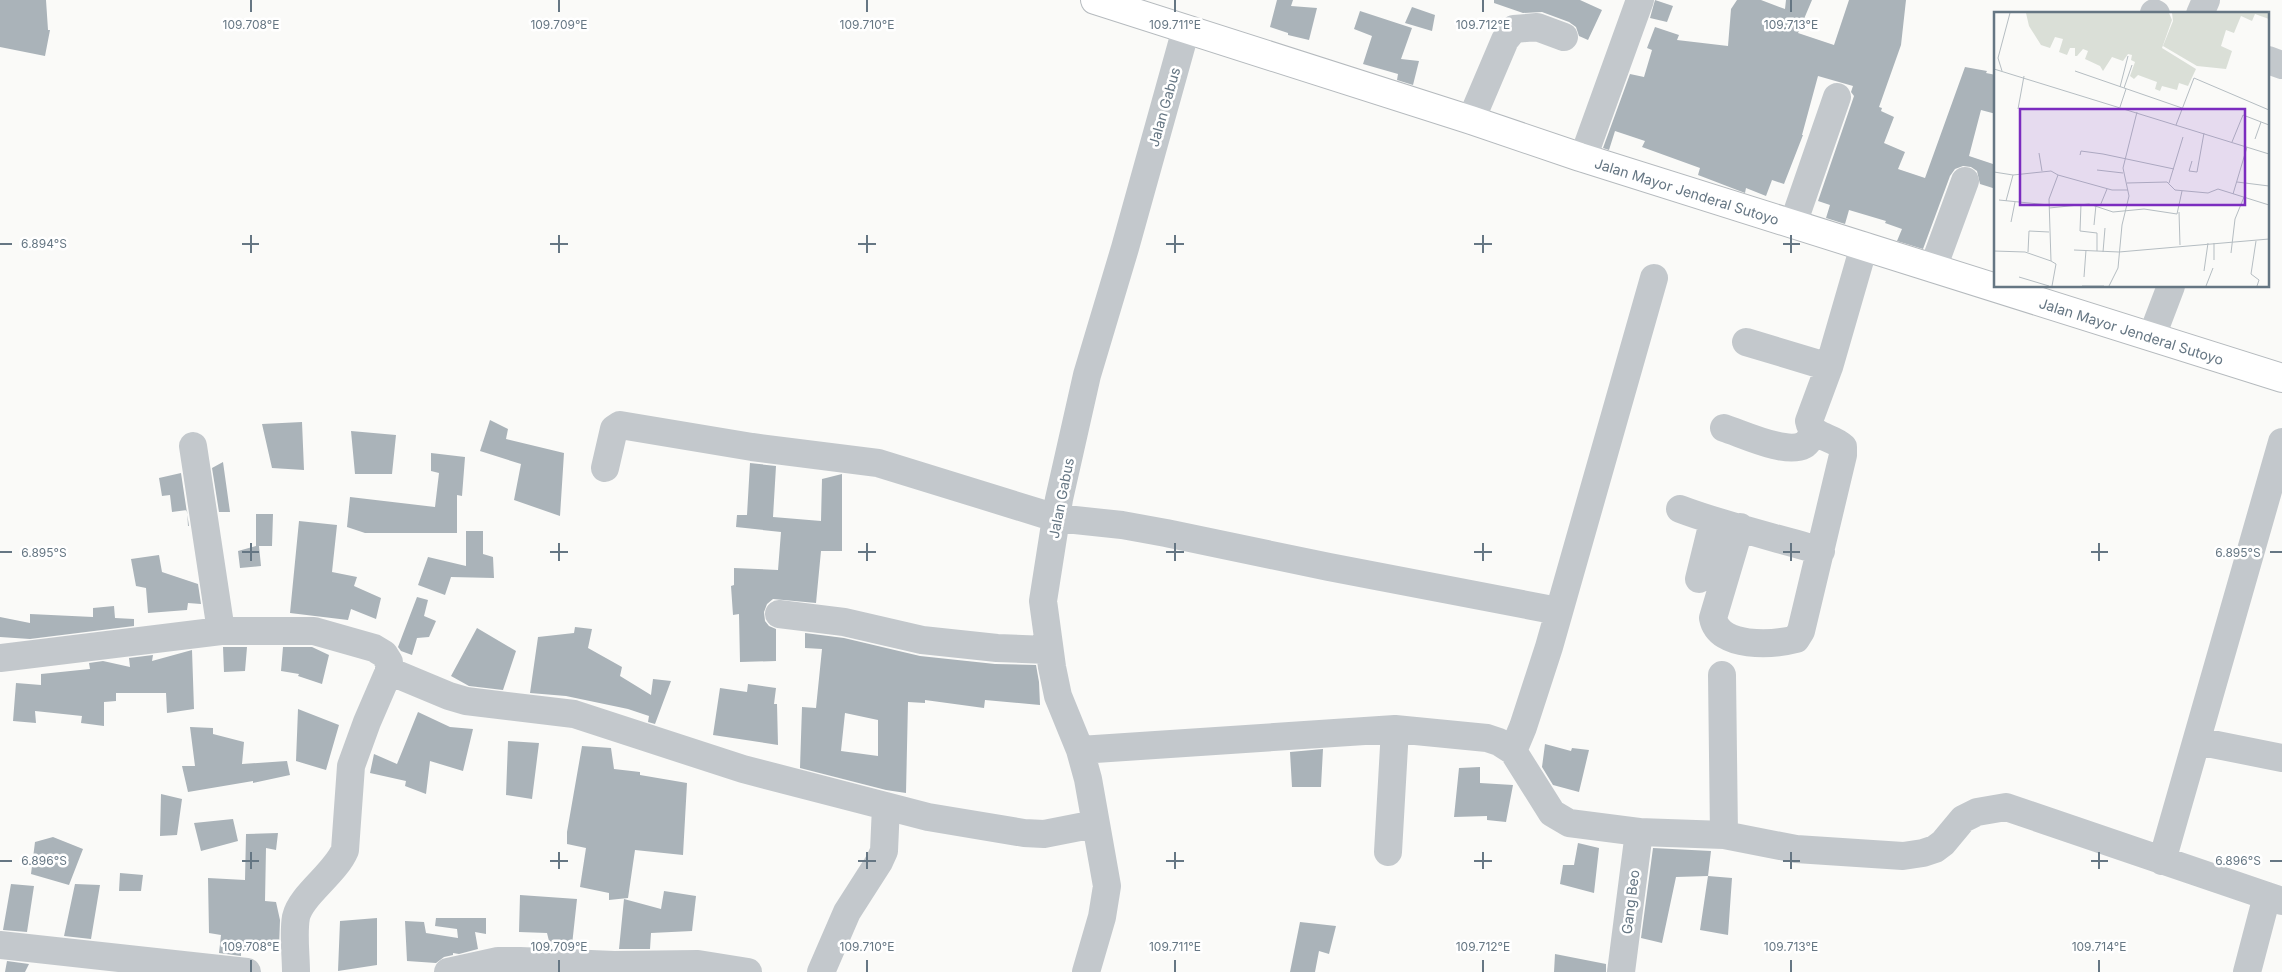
<svg xmlns="http://www.w3.org/2000/svg" width="2282" height="972" viewBox="0 0 2282 972" font-family="Inter,sans-serif">
<style>
.building{fill:#aab3b9;fill-rule:evenodd}
.lines{fill:none;stroke-linecap:round;stroke-linejoin:round}
.major-casing{stroke:#b5babe;stroke-width:30}
.minor{stroke:#c3c8cc;stroke-width:28}
.major{stroke:#fff;stroke-width:28}
.ticks{fill:none;stroke:#657683;stroke-width:2}
.labels{text-anchor:middle;dominant-baseline:central;stroke-width:5;stroke-linejoin:round;paint-order:stroke}
.street-label{font-size:14px;fill:#657683;stroke:#fff}
.inset-road{fill:none;stroke:#b5bdc2;stroke-width:1}
.view{fill:#7b2cbf;fill-opacity:0.15;stroke:#7b2cbf;stroke-width:2.5}
.inset-edge{fill:none;stroke:#657683;stroke-width:2.5}
.ticks-label{font-size:12px;text-anchor:middle;fill:#657683;stroke:#fff;stroke-width:5;stroke-linejoin:round;paint-order:stroke}
</style>
<rect width="100%" height="100%" fill="#fafaf8"/>
<!-- building -->
<path class="building" d="M 0,0 L 46,0 L 48,30 L 50,30 L 45,56 L 0,47 Z
M 1277,0 L 1293,0 L 1291,6 L 1317,8 L 1309,40 L 1288,35 L 1288,33 L 1270,27 Z
M 1494,0 L 1580,0 L 1602,10 L 1588,40 L 1579,36 L 1576,27 L 1569,22 L 1542,12 L 1523,13 L 1494,3 Z
M 1655,0 L 1673,6 L 1667,22 L 1650,18 Z
M 1737,0 L 1761,0 L 1785,9 L 1786,0 L 1812,0 L 1798,33 L 1834,45 L 1849,0 L 1906,0 L 1901,45 L 1879,107 L 1882,108 L 1881,111 L 1894,117 L 1884,143 L 1905,152 L 1898,169 L 1925,178 L 1965,67 L 1987,71 L 1986,73 L 1996,75 L 1996,114 L 1981,110 L 1969,156 L 1996,165 L 1996,189 L 1980,184 L 1977,171 L 1971,167 L 1963,166 L 1955,169 L 1950,176 L 1923,249 L 1897,241 L 1902,229 L 1885,223 L 1886,221 L 1849,210 L 1845,224 L 1826,218 L 1830,205 L 1818,201 L 1854,96 L 1851,92 L 1853,86 L 1818,76 L 1802,135 L 1803,135 L 1784,184 L 1772,180 L 1766,196 L 1746,188 L 1745,193 L 1698,175 L 1700,168 L 1642,147 L 1645,141 L 1615,131 L 1609,150 L 1603,148 L 1630,74 L 1644,77 L 1652,50 L 1647,48 L 1655,27 L 1679,35 L 1677,40 L 1728,46 L 1731,9 Z
M 1412,7 L 1435,15 L 1432,31 L 1405,23 Z
M 1360,11 L 1412,28 L 1401,59 L 1419,61 L 1413,85 L 1397,80 L 1398,74 L 1363,64 L 1372,36 L 1354,29 Z
M 490,420 L 508,429 L 506,439 L 564,453 L 560,516 L 514,500 L 521,464 L 480,451 Z
M 302,422 L 304,470 L 272,468 L 262,424 Z
M 351,431 L 396,435 L 392,474 L 355,474 Z
M 431,453 L 465,457 L 462,496 L 457,495 L 457,533 L 365,533 L 347,527 L 350,497 L 435,507 L 439,473 L 431,471 Z
M 223,462 L 230,512 L 219,512 L 212,468 Z
M 750,463 L 776,466 L 773,517 L 821,521 L 822,479 L 842,474 L 842,551 L 821,551 L 816,603 L 773,599 L 767,604 L 764,612 L 765,621 L 769,626 L 776,629 L 776,661 L 740,662 L 739,614 L 733,615 L 731,586 L 734,585 L 734,568 L 778,570 L 781,532 L 736,527 L 737,515 L 747,515 Z
M 181,473 L 189,526 L 188,526 L 187,510 L 172,512 L 170,495 L 162,496 L 159,478 Z
M 256,514 L 273,514 L 272,546 L 259,546 L 261,566 L 240,568 L 238,551 L 256,546 Z
M 299,521 L 337,525 L 332,572 L 357,577 L 354,586 L 381,598 L 376,619 L 351,609 L 348,620 L 290,613 Z
M 466,531 L 483,531 L 483,554 L 493,557 L 494,578 L 451,577 L 445,595 L 418,585 L 428,557 L 466,566 Z
M 159,555 L 162,572 L 198,584 L 201,604 L 188,603 L 187,610 L 148,613 L 146,588 L 136,586 L 131,559 Z
M 417,597 L 428,600 L 424,616 L 436,621 L 429,637 L 417,638 L 412,655 L 401,651 L 398,647 Z
M 114,606 L 115,618 L 134,619 L 134,626 L 30,639 L 0,637 L 0,617 L 30,623 L 30,614 L 93,617 L 93,608 Z
M 575,627 L 592,629 L 588,648 L 622,667 L 620,676 L 651,695 L 653,679 L 671,681 L 655,724 L 648,722 L 649,716 L 628,709 L 566,696 L 530,693 L 538,637 L 574,633 Z
M 477,628 L 516,651 L 503,690 L 469,686 L 451,676 Z
M 805,633 L 844,638 L 920,656 L 995,664 L 1036,665 L 1039,682 L 1040,705 L 985,700 L 984,708 L 925,700 L 925,703 L 908,702 L 906,793 L 886,790 L 800,768 L 802,707 L 816,708 L 822,649 L 805,648 ZM 845,713 L 878,720 L 878,756 L 841,751 Z
M 223,647 L 247,647 L 245,671 L 224,672 Z
M 283,647 L 312,647 L 329,655 L 322,684 L 298,676 L 299,674 L 281,671 Z
M 192,650 L 194,709 L 167,713 L 166,693 L 116,693 L 116,701 L 104,702 L 104,726 L 81,723 L 82,716 L 35,711 L 36,723 L 13,721 L 16,683 L 41,685 L 41,674 L 90,669 L 89,663 L 103,661 L 130,667 L 129,658 L 153,655 L 152,661 Z
M 748,684 L 776,688 L 774,704 L 777,704 L 778,745 L 713,735 L 720,688 L 747,692 Z
M 298,709 L 339,725 L 326,770 L 296,761 Z
M 418,712 L 450,727 L 473,729 L 463,771 L 430,761 L 426,794 L 405,786 L 406,781 L 370,773 L 374,754 L 397,764 Z
M 190,727 L 213,728 L 213,734 L 244,742 L 242,764 L 287,761 L 290,775 L 253,783 L 253,781 L 188,792 L 182,766 L 195,766 Z
M 508,741 L 539,743 L 532,799 L 506,795 Z
M 1545,744 L 1571,751 L 1572,748 L 1589,750 L 1579,792 L 1553,785 L 1542,767 Z
M 582,746 L 611,748 L 614,769 L 640,772 L 640,775 L 687,783 L 683,855 L 635,850 L 628,898 L 609,900 L 609,893 L 580,887 L 586,848 L 567,844 L 567,832 Z
M 1323,749 L 1321,787 L 1292,787 L 1290,752 Z
M 1480,767 L 1480,783 L 1513,785 L 1506,822 L 1487,820 L 1487,816 L 1454,817 L 1459,768 Z
M 161,794 L 182,799 L 177,835 L 160,836 Z
M 233,819 L 238,841 L 201,851 L 194,823 Z
M 278,833 L 276,850 L 266,848 L 265,901 L 276,902 L 280,920 L 279,948 L 241,947 L 241,956 L 219,953 L 221,935 L 209,933 L 208,878 L 245,880 L 246,834 Z
M 53,837 L 83,849 L 69,885 L 31,874 L 35,842 Z
M 1578,843 L 1599,848 L 1594,893 L 1560,884 L 1563,865 L 1574,865 Z
M 1653,848 L 1711,851 L 1708,876 L 1676,877 L 1662,943 L 1641,938 Z
M 120,873 L 143,875 L 141,891 L 119,891 Z
M 1708,876 L 1732,878 L 1728,935 L 1700,930 Z
M 11,884 L 34,886 L 27,932 L 3,930 Z
M 75,884 L 100,885 L 91,939 L 64,936 Z
M 664,891 L 696,896 L 692,931 L 651,933 L 650,949 L 619,949 L 624,899 L 661,909 Z
M 520,895 L 577,899 L 572,945 L 550,945 L 547,933 L 519,932 Z
M 377,918 L 377,965 L 338,971 L 340,921 Z
M 436,918 L 486,918 L 486,934 L 475,932 L 478,949 L 459,954 L 453,953 L 453,955 L 444,957 L 436,963 L 407,961 L 405,921 L 424,922 L 426,933 L 458,938 L 457,929 L 435,926 Z
M 1300,922 L 1336,926 L 1329,954 L 1319,951 L 1315,972 L 1290,972 Z
M 1555,954 L 1606,964 L 1606,972 L 1554,972 Z
M 7,961 L 29,964 L 25,972 L 5,972 Z"/>
<g class="lines">
<defs>
<g id="major">
<path id="s1" d="M 1095,0 L 1471,120 L 1580,157 L 2282,378"/>
</g>
</defs>
<!-- major casing -->
<use href="#major" class="major-casing"/>
<!-- minor -->
<path class="minor" d="M 2154,13 L 2156,14
M 2200,14 L 2206,0
M 2268,60 L 2282,65
M 1471,120 L 1505,40 L 1514,29 L 1537,27 L 1564,37
M 1583,158 L 1640,0
M 1793,224 L 1837,97
M 1933,268 L 1965,181
M 2152,336 L 2171,286
M 1746,342 L 1829,367
M 1724,428 C 1743,434 1786,455 1804,445 C 1808,443 1811,436 1814,433
M 193,446 L 221,631
M 605,468 L 614,429 L 620,425 L 752,447 L 878,463 L 1056,518 L 1122,525 L 1166,533 L 1329,567 L 1558,611
M 1680,509 C 1725,526 1774,537 1821,551
M 1740,527 L 1713,618 C 1719,649 1773,645 1796,639 L 1801,631 L 1843,455 L 1843,447 C 1832,436 1812,438 1809,421 L 1829,367 L 1864,246
M 1699,579 L 1713,522
M 779,614 L 844,622 L 922,640 L 997,648 L 1048,650
M 0,658 L 221,631 L 314,631 L 374,648 L 384,654 L 389,662 L 389,671 L 367,722 L 351,766 L 345,850 C 335,874 301,895 296,917 C 293,934 296,955 296,972
M 389,671 L 449,696 L 466,701 L 574,714 L 743,769 L 928,817 L 1024,833 L 1044,834 L 1095,824
M 1722,675 L 1724,835
M 2197,741 L 2282,758
M 1080,750 L 1395,729 L 1487,738 L 1499,742 L 1513,751 L 1552,813 L 1569,823 L 1639,832 L 1724,835 L 1796,849 L 1903,856 L 1923,853 L 1935,849 L 1943,843 L 1963,819 L 1977,812 L 2006,807 L 2282,901
M 1513,751 L 1523,727 L 1549,647 L 1654,278
M 1388,852 L 1395,729
M 2162,861 L 2282,442
M 0,945 L 247,972
M 448,972 L 498,961 L 520,961 L 614,965 L 698,964 L 748,972
M 821,972 L 847,912 L 879,862 L 884,851 L 886,806
M 1086,972 L 1102,917 L 1107,886 L 1088,779 L 1080,750 L 1058,696 L 1052,667 L 1043,601 L 1059,499 L 1087,375 L 1125,248 L 1186,29
M 1621,972 L 1639,832
M 2247,972 L 2267,896"/>
<!-- major -->
<use href="#major" class="major"/>
</g>
<!-- ticks -->
<path class="ticks" d="M 251,0 L 251,12M 559,0 L 559,12M 867,0 L 867,12M 1175,0 L 1175,12M 1483,0 L 1483,12M 1791,0 L 1791,12M 251,235 L 251,253M 559,235 L 559,253M 867,235 L 867,253M 1175,235 L 1175,253M 1483,235 L 1483,253M 1791,235 L 1791,253M 0,244 L 12,244M 242,244 L 259,244M 550,244 L 568,244M 858,244 L 876,244M 1166,244 L 1184,244M 1474,244 L 1492,244M 1783,244 L 1800,244M 251,543 L 251,561M 559,543 L 559,561M 867,543 L 867,561M 1175,543 L 1175,561M 1483,543 L 1483,561M 1791,543 L 1791,561M 2099,543 L 2099,561M 0,552 L 12,552M 242,552 L 259,552M 550,552 L 568,552M 858,552 L 876,552M 1166,552 L 1184,552M 1474,552 L 1492,552M 1783,552 L 1800,552M 2091,552 L 2108,552M 2270,552 L 2282,552M 251,852 L 251,869M 559,852 L 559,869M 867,852 L 867,869M 1175,852 L 1175,869M 1483,852 L 1483,869M 1791,852 L 1791,869M 2099,852 L 2099,869M 0,861 L 12,861M 242,861 L 259,861M 550,861 L 568,861M 858,861 L 876,861M 1166,861 L 1184,861M 1474,861 L 1492,861M 1783,861 L 1800,861M 2091,861 L 2108,861M 2270,861 L 2282,861M 251,960 L 251,972M 559,960 L 559,972M 867,960 L 867,972M 1175,960 L 1175,972M 1483,960 L 1483,972M 1791,960 L 1791,972M 2099,960 L 2099,972"/>
<g class="labels">
<!-- street labels -->
<g class="street-label">
<text transform="translate(1164 107) rotate(-74)">Jalan Gabus</text>
<text stroke="none"><textPath href="#s1" startOffset="622">Jalan Mayor Jenderal Sutoyo</textPath></text>
<text stroke="none"><textPath href="#s1" startOffset="1088">Jalan Mayor Jenderal Sutoyo</textPath></text>
<text transform="translate(1061 498) rotate(-79)">Jalan Gabus</text>
<text transform="translate(1630 902) rotate(-83)">Gang Beo</text>
</g>
</g>
<!-- overview -->
<g transform="translate(1994 12)">
<rect width="275" height="275" fill="#fafaf8"/>
<path d="M 32,1 L 175,1 L 178,8 L 168,36 L 202,57 L 194,74 L 185,71 L 183,78 L 168,74 L 166,79 L 161,77 L 163,70 L 144,63 L 140,67 L 136,64 L 141,50 L 137,48 L 138,43 L 134,42 L 129,49 L 118,45 L 109,59 L 106,54 L 91,47 L 94,39 L 89,37 L 83,44 L 81,44 L 81,36 L 76,36 L 73,43 L 65,40 L 69,27 L 61,25 L 56,36 L 47,33 L 35,14 ZM 178,1 L 275,1 L 275,7 L 261,2 L 258,9 L 247,4 L 240,21 L 232,18 L 227,34 L 238,39 L 232,57 L 203,54 L 169,34 L 179,9 Z" fill="#dadfd7"/>
<path class="inset-road" d="M 0,57 L 275,142M 8,59 L 4,46 L 16,1M 81,59 L 188,96M 126,75 L 134,44M 130,76 L 138,53M 126,95 L 132,77M 24,97 L 30,64M 182,113 L 200,66 L 275,98M 261,127 L 267,110M 238,130 L 249,103 L 275,113M 45,141 L 48,159M 86,143 L 87,139 L 109,142 L 180,157M 198,149 L 195,159 L 203,160 L 210,121M 103,158 L 129,161M 0,160 L 19,163 L 57,159 L 64,163 L 55,187 L 57,249 L 31,240 L 0,239M 64,163 L 118,178 L 134,178M 243,170 L 275,174M 133,171 L 173,170 L 181,178 L 214,181 L 224,177 L 275,193M 175,171 L 189,125M 239,182 L 253,135M 5,188 L 55,193M 12,189 L 19,163M 87,192 L 86,219 L 103,221 L 103,239M 106,194 L 113,177M 55,196 L 95,192 L 119,200 L 150,197 L 183,202 L 188,179M 185,200 L 186,233M 17,210 L 21,190M 100,213 L 102,193M 262,229 L 257,262 L 265,268 L 263,274M 220,231 L 220,248M 80,238 L 125,240 L 275,227M 34,240 L 35,219 L 55,220M 109,240 L 111,216M 237,241 L 241,207 L 250,185M 57,249 L 62,252 L 58,274M 210,259 L 214,231M 25,265 L 55,274M 90,265 L 92,238M 88,274 L 110,274M 115,274 L 124,256 L 128,213 L 135,184 L 129,156 L 143,100M 212,274 L 219,256"/>
<path class="view" d="M 26,97 L 251,97 L 251,193 L 26,193 Z"/>
<rect width="275" height="275" class="inset-edge"/>
</g>
<g class="ticks-label">
<text x="251" y="29">109.708°E</text>
<text x="559" y="29">109.709°E</text>
<text x="867" y="29">109.710°E</text>
<text x="1175" y="29">109.711°E</text>
<text x="1483" y="29">109.712°E</text>
<text x="1791" y="29">109.713°E</text>
<text x="44" y="248">6.894°S</text>
<text x="44" y="557">6.895°S</text>
<text x="2238" y="557">6.895°S</text>
<text x="44" y="865">6.896°S</text>
<text x="2238" y="865">6.896°S</text>
<text x="251" y="951">109.708°E</text>
<text x="559" y="951">109.709°E</text>
<text x="867" y="951">109.710°E</text>
<text x="1175" y="951">109.711°E</text>
<text x="1483" y="951">109.712°E</text>
<text x="1791" y="951">109.713°E</text>
<text x="2099" y="951">109.714°E</text>
</g>
</svg>
